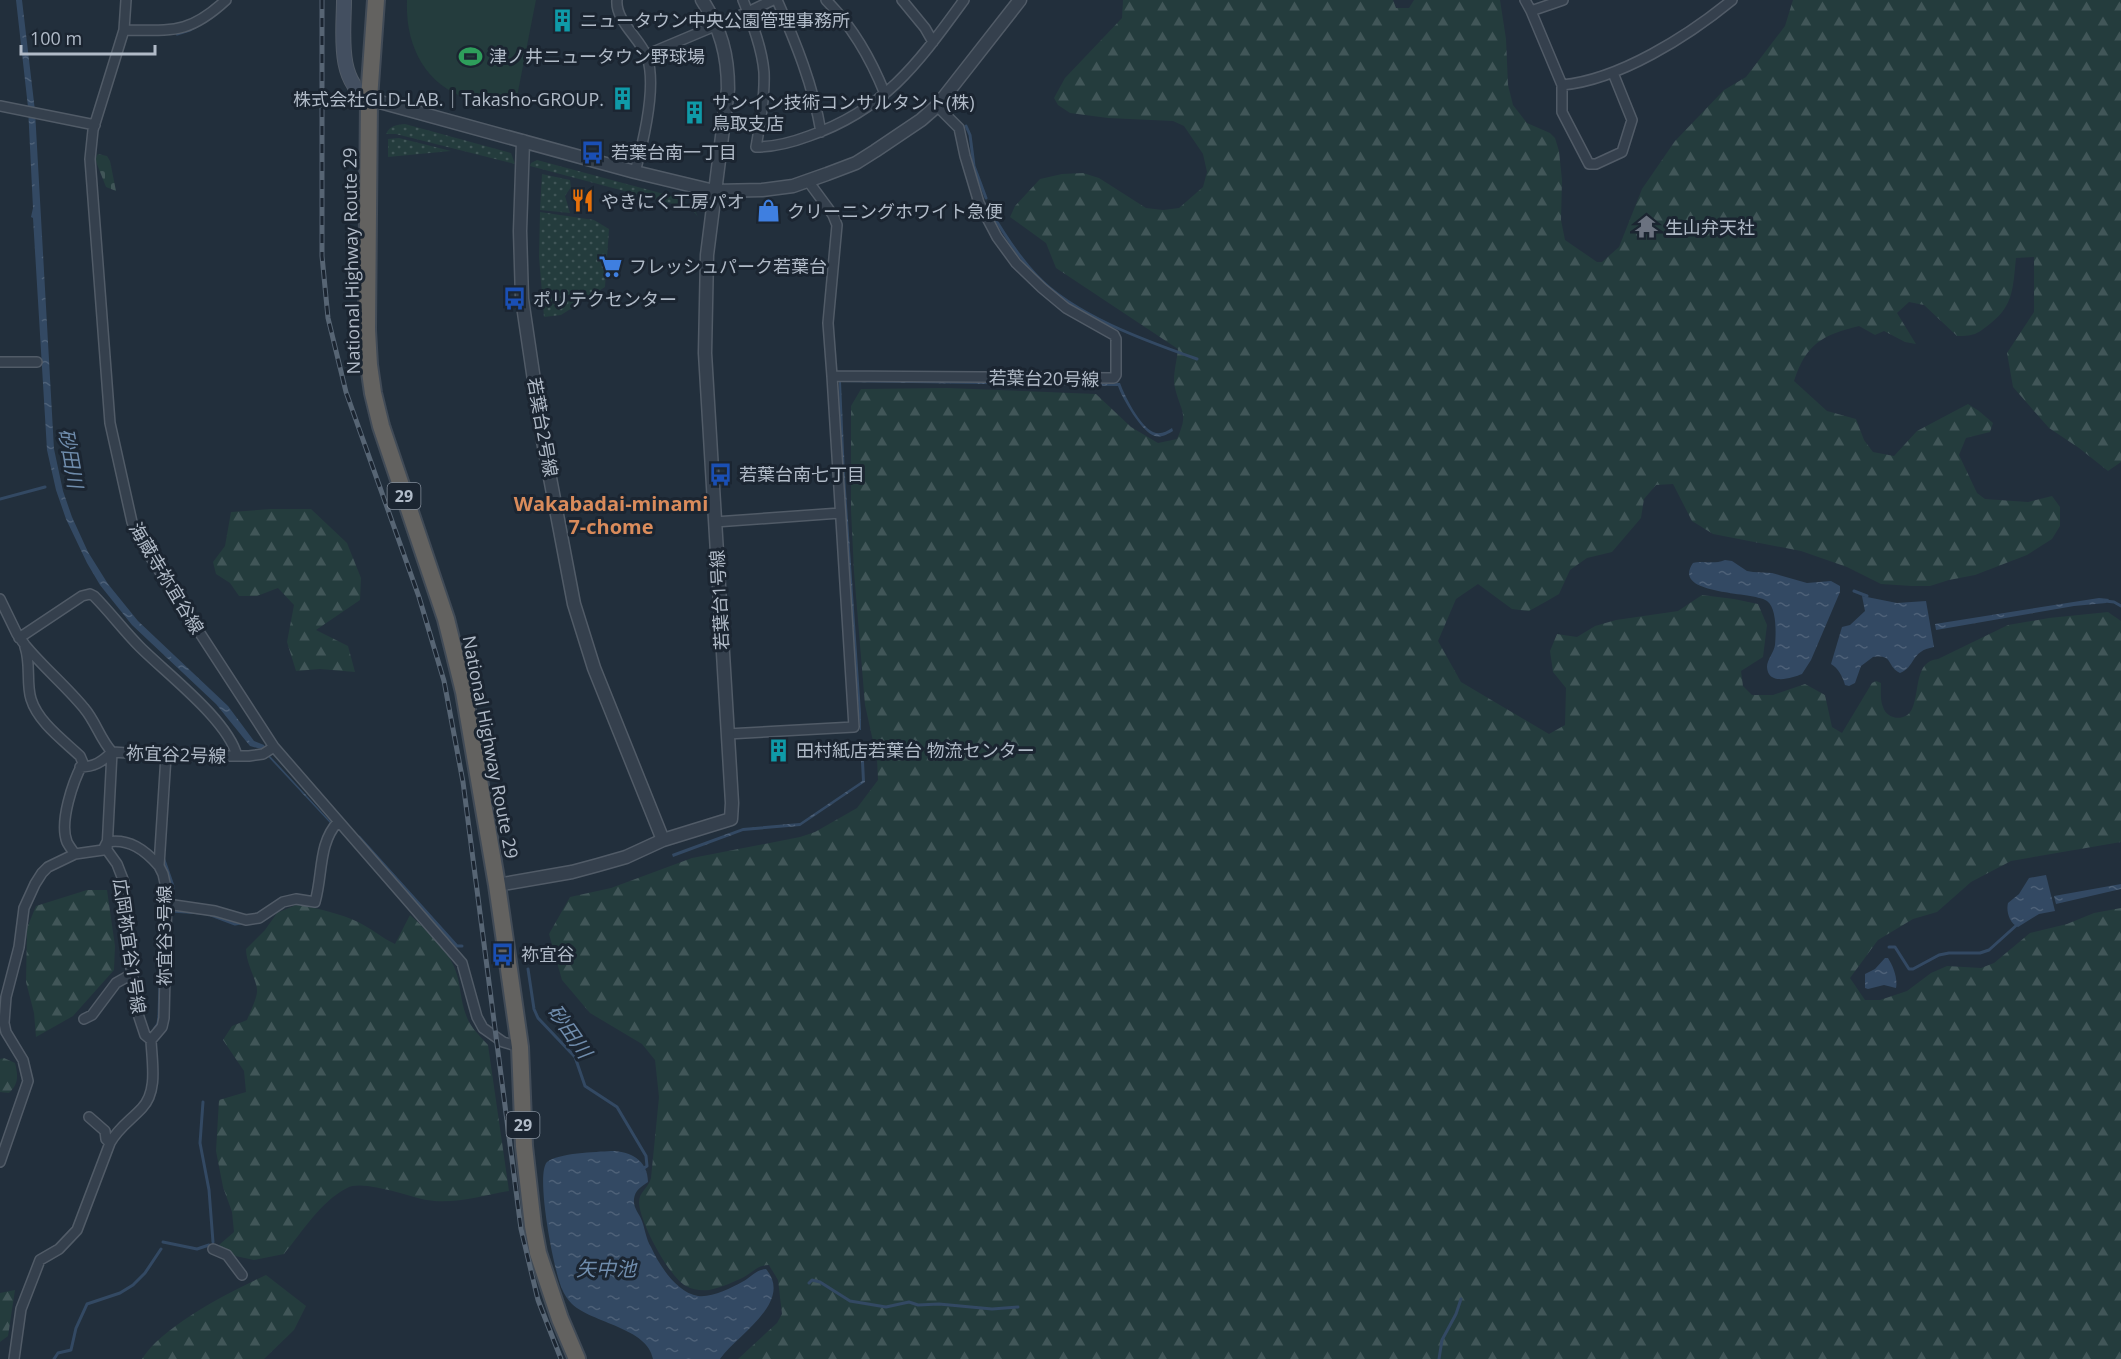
<svg xmlns="http://www.w3.org/2000/svg" width="2121" height="1359" viewBox="0 0 2121 1359" font-family="'Open Sans','Noto Sans JP',sans-serif">
<style>
.green{fill:url(#green-dots)}
.forest{fill:url(#forest-firs)}
.cemetery{fill:url(#cemetery-stones)}
.pitch{fill:#243c3d}
.water{fill:url(#water-ripples)}
.lines{fill:none;stroke-linecap:round;stroke-linejoin:round}
.stream{stroke:#334963;stroke-width:3}
.minor-casing{stroke:#515b67;stroke-width:12}
.tertiary-casing{stroke:#515b67;stroke-width:15}
.secondary-casing{stroke:#515b67;stroke-width:16}
.trunk-casing{stroke:#414b57;stroke-width:20}
.minor{stroke:#35404d;stroke-width:9}
.tertiary{stroke:#35404d;stroke-width:12}
.secondary{stroke:#434f60;stroke-width:14}
.trunk{stroke:#636260;stroke-width:16}
.rail-casing{stroke:#576574;stroke-width:5}
.rail{stroke:#1b2531;stroke-width:3;stroke-dasharray:9;stroke-linecap:butt}
.labels{text-anchor:middle;dominant-baseline:central;stroke-width:6;stroke-linejoin:round;paint-order:stroke}
.shield{fill:#1b2531;stroke:#848e9b;stroke-width:1.5}
.shield-label{font-size:16px;font-weight:bold;fill:#b1bbc8}
.poi-label{font-size:18px;fill:#b1bbc8;stroke:#1b2531;text-anchor:start}
.street-label{font-size:18px;fill:#b1bbc8;stroke:#1b2531}
.water-label{font-size:20px;font-style:italic;fill:#708dad;stroke:#1b2531}
.neighbourhood-label{font-size:20px;font-weight:bold;fill:#d98b5b;stroke:#1b2531}
</style>
<defs>
<pattern id="green-dots" width="8" height="8" patternUnits="userSpaceOnUse" patternTransform="scale(1.5)"><rect width="8" height="8" fill="#243c3d"/><path d="M2 2h.1M6 6h.1" fill="none" stroke="#415658" stroke-width="1.8" stroke-linecap="round"/></pattern>
<pattern id="forest-firs" width="22" height="20" patternUnits="userSpaceOnUse" patternTransform="scale(1.5)"><rect width="22" height="20" fill="#243c3d"/><path d="M5 1l3.5 6h-7zM16 11l3.5 6h-7z" fill="#415658"/></pattern>
<pattern id="cemetery-stones" width="16" height="16" patternUnits="userSpaceOnUse" patternTransform="scale(1.5)"><rect width="16" height="16" fill="#243c3d"/><path d="M2 7V4a2 2 0 0 1 4 0v3zM10 15v-3a2 2 0 0 1 4 0v3z" fill="#415658"/></pattern>
<pattern id="water-ripples" width="26" height="14" patternUnits="userSpaceOnUse" patternTransform="scale(1.5)"><rect width="26" height="14" fill="#334963"/><path d="M2 4q2-2 4 0t4 0M15 11q2-2 4 0t4 0" fill="none" stroke="#4e6178"/></pattern>
</defs>
<rect width="100%" height="100%" fill="#222f3c"/>
<!-- green -->
<path class="green" d="M 405,124 L 511,153 L 515,164 L 396,134 L 386,134 C 390,125 397,125 405,124 Z
M 399,138 L 451,151 L 388,157 L 388,139 Z
M 537,160 L 679,198 L 693,207 L 698,217 L 692,209 L 530,166 L 531,163 Z
M 542,174 L 570,180 L 571,187 L 565,196 L 570,213 L 540,210 Z
M 540,212 L 594,220 L 609,229 L 605,287 L 561,315 L 544,317 L 539,257 Z"/>
<!-- forest -->
<path class="forest" d="M 1123,0 L 1393,0 L 1396,8 L 1409,8 L 1414,0 L 1500,0 L 1506,39 L 1508,85 L 1513,105 L 1527,123 L 1550,133 L 1555,138 L 1559,151 L 1562,180 L 1561,220 L 1565,240 L 1597,262 L 1602,262 L 1619,247 L 1642,189 L 1675,141 L 1724,90 L 1746,77 L 1785,26 L 1793,0 L 2121,0 L 2121,462 L 2108,471 L 2079,448 L 2049,428 L 2013,387 L 2007,353 L 2034,312 L 2034,257 L 2016,258 C 2013,286 2014,305 1991,323 C 1977,334 1975,336 1957,336 L 1924,305 L 1909,302 L 1897,313 L 1916,344 L 1905,342 L 1884,331 L 1875,335 L 1859,326 C 1822,335 1806,344 1794,381 L 1827,411 L 1856,419 L 1864,440 L 1873,452 L 1894,456 L 1917,431 L 1968,404 L 1979,411 L 1993,423 L 1990,432 L 1966,438 L 1959,455 L 1977,493 L 1985,499 L 2028,502 L 2052,496 L 2060,507 L 2060,526 L 2052,539 L 2027,555 L 1975,575 L 1949,580 L 1930,586 L 1912,586 L 1881,584 L 1847,567 L 1801,551 L 1713,534 L 1692,521 L 1673,484 L 1656,485 L 1644,499 L 1641,518 L 1612,552 L 1587,558 L 1570,570 L 1559,594 L 1547,601 L 1529,611 L 1512,609 L 1478,584 L 1456,599 L 1438,641 L 1461,682 L 1549,734 L 1565,725 L 1566,688 L 1553,672 L 1550,651 L 1557,634 L 1577,637 L 1595,626 L 1616,620 L 1678,611 L 1702,595 L 1734,599 L 1758,604 L 1767,625 L 1763,657 L 1741,671 L 1743,686 L 1752,695 L 1773,695 L 1805,684 L 1825,695 L 1832,727 L 1842,733 L 1872,683 L 1876,681 L 1881,683 C 1881,691 1880,700 1883,707 C 1887,720 1906,722 1912,709 C 1920,692 1914,661 1938,659 L 2008,625 L 2049,618 L 2108,612 L 2121,621 L 2121,842 L 2011,861 L 1971,882 L 1937,912 L 1913,919 L 1878,940 L 1850,978 L 1865,1000 L 1880,1000 L 1907,991 L 1931,973 L 1947,966 L 1981,968 L 1994,963 L 2030,933 L 2067,924 L 2094,913 L 2121,908 L 2121,1359 L 738,1359 L 777,1323 L 782,1314 L 778,1280 L 769,1265 C 758,1265 753,1272 744,1277 C 734,1282 720,1288 709,1290 C 702,1291 693,1290 686,1286 C 669,1277 639,1221 639,1202 C 639,1192 649,1187 651,1178 L 659,1097 L 655,1060 L 642,1044 L 590,1013 L 562,980 L 549,934 L 570,897 L 611,888 L 692,858 L 800,837 L 815,832 L 857,808 L 878,780 L 877,759 L 865,705 L 854,572 L 851,510 L 851,406 L 861,389 L 947,388 L 1096,394 L 1131,427 L 1158,443 L 1177,439 C 1189,412 1181,413 1175,388 C 1172,377 1177,361 1178,349 L 1056,268 L 1046,243 L 1010,217 L 1015,206 L 1040,179 L 1062,174 L 1083,173 L 1099,178 L 1146,208 L 1163,210 L 1179,208 L 1203,187 L 1207,172 L 1203,154 L 1184,126 L 1173,121 L 1108,118 L 1070,113 L 1058,105 L 1054,98 L 1065,78 L 1122,18 Z
M 271,509 L 311,509 L 347,543 L 361,578 L 360,600 L 316,630 L 348,646 L 355,672 L 320,669 L 296,671 L 287,642 L 294,605 L 278,588 L 257,596 L 239,596 L 230,583 L 216,574 L 213,562 L 225,546 L 231,512 Z
M 87,890 L 107,890 L 115,946 L 114,970 L 73,1016 L 36,1037 L 34,1013 L 26,982 L 27,928 L 36,906 Z
M 298,904 C 318,909 339,913 358,922 C 371,928 382,938 395,944 L 410,915 C 424,927 449,951 455,969 C 461,984 460,1000 466,1015 C 470,1027 480,1036 488,1045 L 509,1191 C 484,1195 453,1205 427,1200 C 409,1197 363,1179 347,1188 C 320,1202 303,1231 284,1254 L 254,1260 L 212,1251 L 234,1232 L 232,1212 L 223,1187 L 216,1151 L 219,1100 L 246,1092 L 244,1071 L 223,1040 L 232,1026 L 247,1020 C 250,1012 256,1001 257,992 C 258,981 246,965 246,949 L 265,930 L 277,913 Z
M 4,1058 L 15,1063 C 18,1075 19,1084 9,1093 L 0,1092 L 0,1059 Z
M 266,1275 L 306,1306 L 294,1330 L 264,1359 L 142,1359 C 162,1326 231,1291 266,1275 Z
M 15,1290 L 8,1336 L 0,1342 L 0,1293 Z"/>
<!-- cemetery -->
<path class="cemetery" d="M 98,154 L 107,156 L 110,161 L 116,191 L 106,187 L 95,159 Z"/>
<!-- pitch -->
<path class="pitch" d="M 407,0 L 536,0 L 515,107 C 500,104 483,103 469,99 C 424,85 405,44 407,0 Z"/>
<!-- water -->
<path class="water" d="M 16,0 L 22,0 L 35,111 L 54,449 L 63,491 L 72,517 L 88,552 L 108,584 L 138,621 L 228,706 L 254,741 L 264,745 L 270,756 L 331,822 L 330,823 L 261,749 L 250,746 L 216,704 L 132,625 L 100,585 L 87,563 L 66,519 L 56,490 L 47,450 L 33,218 L 31,217 L 33,208 L 28,107 Z
M 843,379 L 1120,383 C 1125,397 1140,426 1153,432 C 1160,435 1166,432 1172,428 L 1173,431 C 1168,434 1161,438 1155,436 C 1142,433 1122,398 1118,386 L 841,382 L 845,476 L 861,713 L 861,730 L 860,730 L 840,431 L 839,380 Z
M 1725,560 L 1732,561 L 1747,571 L 1753,572 L 1772,573 L 1807,583 L 1831,581 L 1840,586 L 1840,592 L 1811,660 L 1802,674 C 1792,678 1768,686 1767,667 C 1767,660 1774,652 1775,645 C 1776,634 1777,608 1767,601 C 1755,591 1670,596 1693,563 C 1704,560 1712,565 1725,560 Z
M 1862,596 L 1897,603 L 1926,601 L 1934,647 C 1910,651 1916,667 1900,673 C 1886,666 1894,654 1873,657 L 1861,666 L 1855,683 L 1849,686 L 1845,685 C 1843,677 1838,668 1831,664 L 1842,627 L 1850,625 L 1865,611 Z
M 2099,598 L 2109,599 L 2106,603 L 2074,606 L 1936,630 L 1935,624 Z
M 863,741 L 865,782 L 800,826 L 743,831 L 673,857 L 672,854 L 743,828 L 800,823 L 862,781 L 860,742 Z
M 2046,875 L 2055,911 L 2039,914 L 2018,927 C 2009,923 2006,911 2008,903 L 2019,894 L 2029,878 Z
M 2121,884 L 2121,889 L 2056,904 L 2054,896 Z
M 1885,958 L 1888,958 C 1893,966 1898,978 1896,988 L 1884,985 L 1868,989 L 1865,988 L 1865,974 L 1875,969 Z
M 611,1151 C 630,1151 648,1160 648,1182 C 641,1187 635,1190 634,1199 C 633,1208 639,1213 642,1221 C 645,1229 646,1239 651,1247 C 659,1265 677,1293 698,1296 C 711,1298 731,1288 742,1282 C 750,1278 757,1269 766,1269 C 794,1302 737,1335 720,1359 L 653,1359 C 648,1328 592,1323 572,1304 C 568,1300 564,1294 562,1289 C 554,1272 535,1174 547,1162 C 558,1153 596,1152 611,1151 Z"/>
<g class="lines">
<!-- stream -->
<path class="stream" d="M 177,34 L 190,30 L 200,24
M 966,126 L 970,135 L 974,166 L 986,198
M 991,212 C 1004,234 1018,256 1036,275 C 1073,315 1146,341 1197,359
M 0,499 L 45,487
M 1854,591 L 1867,596
M 2105,601 L 2114,602 L 2121,606
M 142,749 L 149,749
M 169,749 L 225,749
M 359,837 L 457,946 L 462,946
M 164,860 L 173,886 L 172,896
M 171,911 L 202,913
M 211,915 L 235,924 L 241,923
M 1889,947 L 1895,947 L 1909,969 L 1913,969 L 1939,955 L 1949,953 L 1980,953 L 1989,950 L 2019,923
M 528,969 L 534,1009 L 538,1018 L 575,1057 L 585,1086 L 617,1107 L 646,1156 L 647,1166 L 641,1170
M 155,1028 L 158,1024 L 159,1016 L 162,911
M 203,1102 L 200,1143 L 209,1190 L 213,1242
M 163,1242 L 197,1249 L 209,1245
M 809,1283 L 812,1280 L 820,1282 L 850,1301 L 886,1307 L 909,1302 L 918,1305 L 939,1304 L 992,1309 L 1018,1307
M 54,1359 L 58,1353 L 71,1350 L 76,1328 L 87,1304 L 120,1293 L 133,1285 L 145,1273 L 161,1249
M 1439,1359 L 1442,1340 L 1456,1314 L 1461,1299"/>
<defs>
<path id="minor" d="M 126,0 L 124,30 L 93,130 L 90,159 L 110,423 L 132,522 L 140,541 L 274,747 L 462,963 L 477,1017 L 483,1028 L 503,1042 L 520,1047
M 617,0 C 615,21 640,38 647,57 C 657,86 643,143 635,172
M 743,0 C 752,23 762,48 764,72 C 765,97 760,124 756,147 C 773,147 793,142 809,136 C 886,109 918,63 964,0
M 777,0 C 796,43 813,85 821,132
M 826,0 C 853,27 871,59 885,94
M 902,0 L 925,28 L 933,42
M 1525,0 L 1531,11
M 1563,0 L 1531,11 L 1562,85 C 1619,80 1688,36 1732,0
M 124,30 C 172,30 188,35 226,0
M 646,55 L 748,12 L 773,0
M 1562,85 L 1562,112 L 1589,164 L 1596,164 L 1622,152 L 1632,120 L 1613,73
M 0,106 L 95,125
M 808,181 L 833,215 L 837,225 L 828,323 L 832,376 L 1114,378 L 1116,375 L 1116,339 L 1114,335 L 1066,308 L 1042,288 L 1016,263 L 997,237 L 979,203 L 965,156 L 959,128 L 937,106
M 0,362 L 37,362
M 715,522 L 840,513
M 0,599 L 17,634 L 25,645 C 43,667 66,686 84,708 C 96,722 100,739 112,752 L 107,850 L 117,864 L 124,882 L 128,953 L 137,999 L 138,1014 L 145,1035 L 151,1040 C 152,1063 158,1091 142,1108 C 131,1120 118,1128 110,1143 L 77,1230 L 59,1249 L 40,1260 L 21,1309 L 14,1359
M 19,638 L 82,596 L 90,594 L 94,596 C 110,612 124,631 140,647 C 167,674 228,720 237,756
M 25,647 C 31,664 26,683 31,699 C 38,722 63,740 80,756 L 83,763 C 73,781 59,822 67,842 C 69,846 72,850 75,854 L 103,850 L 107,842 C 129,838 145,850 159,866
M 727,734 L 854,727 L 832,376
M 80,767 C 94,767 102,762 112,752 L 176,756 L 249,756 L 263,754 L 274,747
M 167,904 L 215,911 L 246,920 L 259,918 L 283,902 L 296,899 L 315,902 C 323,875 318,843 338,822
M 84,1019 L 92,1015 L 116,983 L 132,974
M 151,1040 L 162,1027 L 164,1018 L 167,892 L 163,874 L 159,866 L 166,756
M 89,1117 L 105,1131 L 106,1139 L 110,1143
M 0,1162 L 28,1081 L 23,1060 L 6,1032 L 4,1023 L 6,997 L 19,947 L 24,908 L 35,884 L 42,873 L 48,867 L 75,854
M 213,1249 L 227,1255 L 242,1275"/>
<path id="tertiary" d="M 369,99 L 635,172 L 714,191 L 762,190 L 793,186 L 827,174 L 856,163 L 875,151 L 921,120 L 937,106 L 1020,0
M 523,141 L 520,231 L 522,299 L 543,441 L 574,604 L 594,668 L 663,840
M 497,885 L 572,872 L 598,865 L 626,857 L 663,840 L 731,819 L 732,803 L 705,353 L 707,255 L 728,89 C 728,55 721,29 702,0"/>
<path id="secondary" d="M 344,0 C 344,32 336,81 369,99"/>
<path id="trunk" d="M 376,0 L 369,99 L 367,330 L 369,365 L 373,393 L 381,426 L 446,619 L 464,692 L 497,885 L 520,1047 L 524,1146 L 533,1226 L 538,1253 L 560,1319 L 577,1359"/>
</defs>
<!-- minor casing -->
<use href="#minor" class="minor-casing"/>
<!-- tertiary casing -->
<use href="#tertiary" class="tertiary-casing"/>
<!-- secondary casing -->
<use href="#secondary" class="secondary-casing"/>
<!-- trunk casing -->
<use href="#trunk" class="trunk-casing"/>
<!-- minor -->
<use href="#minor" class="minor"/>
<!-- tertiary -->
<use href="#tertiary" class="tertiary"/>
<!-- secondary -->
<use href="#secondary" class="secondary"/>
<!-- trunk -->
<use href="#trunk" class="trunk"/>
<defs>
<path id="rail" d="M 322,0 L 322,256 L 328,318 L 346,392 L 419,597 L 444,681 L 463,782 L 521,1229 L 538,1300 L 561,1359"/>
</defs>
<!-- rail casing -->
<use href="#rail" class="rail-casing"/>
<!-- rail -->
<use href="#rail" class="rail"/>
</g>
<!-- icons -->
<defs>
<symbol id="building-bare" viewBox="-9 -9 18 18"><path d="M-4-6H4V6H1V3H-1V6H-4ZM-2.5-4.3h1.7v1.8h-1.7ZM.8-4.3h1.7v1.8H.8ZM-2.5-1h1.7V.8h-1.7ZM.8-1h1.7V.8H.8Z" fill="#0f9aa8" stroke="#1b2531" stroke-width="2.5" paint-order="stroke"/></symbol>
<symbol id="stadium-bare" viewBox="-9 -9 18 18"><path d="M0-5a6.5 5 0 1 0 0 10a6.5 5 0 1 0 0-10ZM-3.5-1.8h7v3.6h-7Z" fill="#2e9e5b" stroke="#1b2531" stroke-width="2.5" paint-order="stroke"/></symbol>
<symbol id="bus-bare" viewBox="-9 -9 18 18"><path d="M-5-6H5V4H4V6H2V4H-2V6H-4V4H-5ZM-3.5-4V0h7V-4ZM-3.5 1.2v1.5H-2V1.2ZM2 1.2v1.5H3.5V1.2Z" fill="#1a4fb4" stroke="#1b2531" stroke-width="2.5" paint-order="stroke"/></symbol>
<symbol id="restaurant-bare" viewBox="-9 -9 18 18"><path d="M-5-6h1v4h1v-4h1v4h1v-4h1v5L-1.5 .5V6h-2V.5L-5-1ZM5-6V6H3V1.5H1.5Q1.5-4 5-6Z" fill="#e8710a" stroke="#1b2531" stroke-width="2.5" paint-order="stroke"/></symbol>
<symbol id="shop-bare" viewBox="-9 -9 18 18"><path d="M-5-2.5h2.3a2.7 3.5 0 0 1 5.4 0H5L5.5 6h-11ZM-1.5-2.5h3a1.5 2.3 0 0 0-3 0Z" fill="#3f7fe0" stroke="#1b2531" stroke-width="2.5" paint-order="stroke"/></symbol>
<symbol id="temple-bare" viewBox="-9 -9 18 18"><path d="M0-6L5-2H3V0L6.5 2.5H4V6H1.5V3h-3V6H-4V2.5H-6.5L-3 0V-2H-5Z" fill="#6b7280" stroke="#1b2531" stroke-width="2.5" paint-order="stroke"/></symbol>
<symbol id="supermarket-bare" viewBox="-9 -9 18 18"><path d="M-6-5.5h2.5l.6 2H6L4.5 2H-2.5L-4.4-4H-6ZM-1.5 3.2a1.3 1.3 0 1 0 .1 0ZM3 3.2a1.3 1.3 0 1 0 .1 0Z" fill="#3f7fe0" stroke="#1b2531" stroke-width="2.5" paint-order="stroke"/></symbol>
</defs>
<g fill-rule="evenodd">
<use href="#building-bare" x="546" y="4" width="33" height="33"/>
<use href="#stadium-bare" x="454" y="40" width="33" height="33"/>
<use href="#building-bare" x="606" y="82" width="33" height="33"/>
<use href="#building-bare" x="678" y="96" width="33" height="33"/>
<use href="#bus-bare" x="576" y="136" width="33" height="33"/>
<use href="#restaurant-bare" x="566" y="184" width="33" height="33"/>
<use href="#shop-bare" x="752" y="194" width="33" height="33"/>
<use href="#temple-bare" x="1630" y="210" width="33" height="33"/>
<use href="#supermarket-bare" x="594" y="250" width="33" height="33"/>
<use href="#bus-bare" x="498" y="282" width="33" height="33"/>
<use href="#bus-bare" x="704" y="458" width="33" height="33"/>
<use href="#building-bare" x="762" y="734" width="33" height="33"/>
<use href="#bus-bare" x="486" y="938" width="33" height="33"/>
</g>
<g class="labels">
<!-- shield labels -->
<g class="shield">
<rect x="387.5" y="483" width="33" height="26" rx="4.5"/>
<rect x="506.5" y="1112" width="33" height="26" rx="4.5"/>
</g>
<g class="shield-label">
<text x="404" y="496">29</text>
<text x="523" y="1125">29</text>
</g>
<!-- poi labels -->
<g class="poi-label">
<text x="580" y="20">ニュータウン中央公園管理事務所</text>
<text x="489" y="56">津ノ井ニュータウン野球場</text>
<text x="604" y="99" text-anchor="end">株式会社GLD-LAB.｜Takasho-GROUP.</text>
<text x="712" y="102">サンイン技術コンサルタント(株)<tspan x="712" dy="21">鳥取支店</tspan></text>
<text x="611" y="152">若葉台南一丁目</text>
<text x="601" y="201">やきにく工房パオ</text>
<text x="787" y="211">クリーニングホワイト急便</text>
<text x="1665" y="227">生山弁天社</text>
<text x="629" y="266">フレッシュパーク若葉台</text>
<text x="533" y="299">ポリテクセンター</text>
<text x="739" y="474">若葉台南七丁目</text>
<text x="796" y="750">田村紙店若葉台 物流センター</text>
<text x="521" y="954">祢宜谷</text>
</g>
<!-- street labels -->
<g class="street-label">
<text transform="translate(351 261) rotate(-91)">National Highway Route 29</text>
<text transform="translate(1044 378) rotate(1)">若葉台20号線</text>
<text transform="translate(543 427) rotate(80)">若葉台2号線</text>
<text transform="translate(167 578) rotate(59)">海蔵寺祢宜谷線</text>
<text transform="translate(719 600) rotate(-93)">若葉台1号線</text>
<text transform="translate(491 747) rotate(79)">National Highway Route 29</text>
<text transform="translate(176 754) rotate(2)">祢宜谷2号線</text>
<text transform="translate(164 936) rotate(-90)">祢宜谷3号線</text>
<text transform="translate(130 946) rotate(82)">広岡祢宜谷1号線</text>
</g>
<!-- water labels -->
<g class="water-label">
<text transform="translate(71 458) rotate(80)">砂田川</text>
<text transform="translate(570 1031) rotate(55)">砂田川</text>
<text x="606" y="1268">矢中池</text>
</g>
<!-- neighbourhood labels -->
<g class="neighbourhood-label">
<text x="611" y="503">Wakabadai-minami<tspan x="611" dy="23">7-chome</tspan></text>
</g>
</g>
<!-- scale -->
<path d="M21 45v9h134v-9" fill="none" stroke="#b1bbc8" stroke-width="3"/>
<text x="30" y="45" font-size="18" fill="#b1bbc8" stroke="#1b2531" stroke-width="4.5" paint-order="stroke">100 m</text>
</svg>
